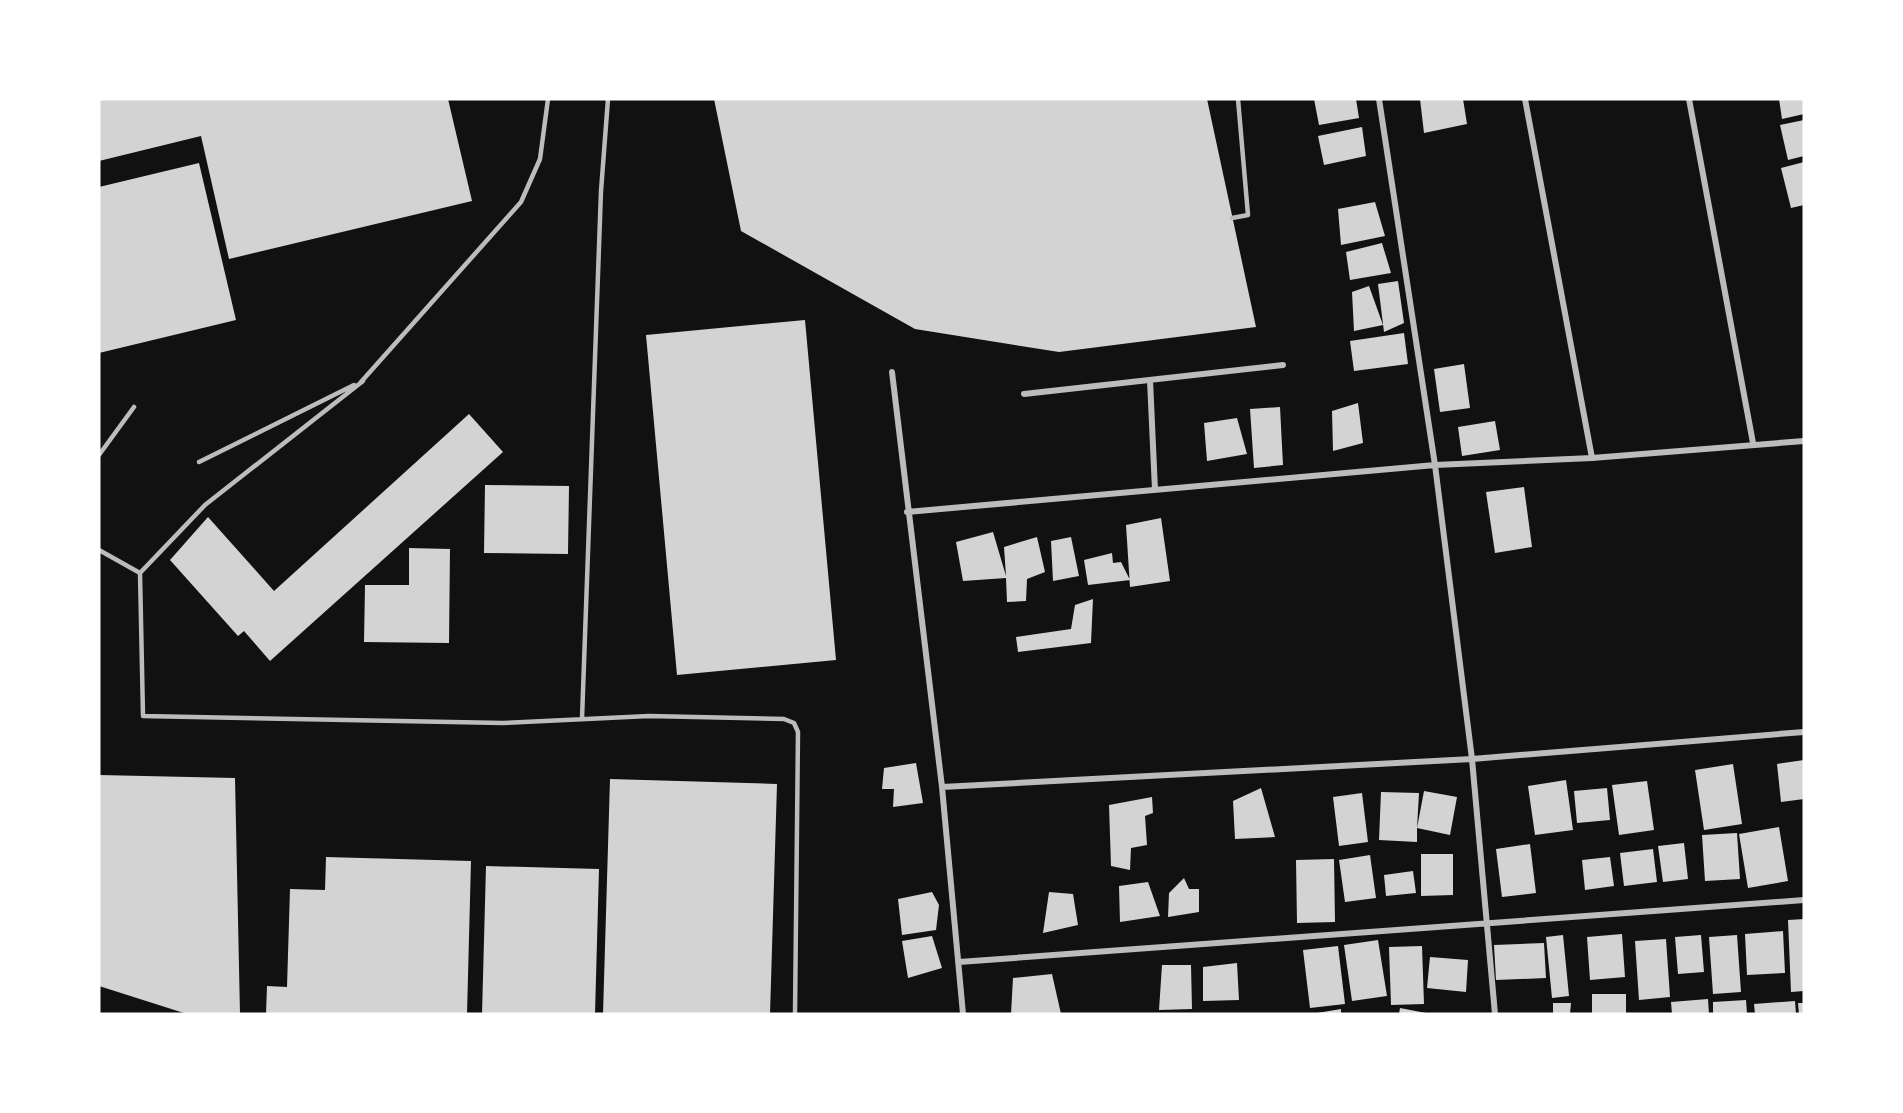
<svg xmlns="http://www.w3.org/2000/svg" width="1903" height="1113" viewBox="0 0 1903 1113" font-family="Literata,serif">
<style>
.building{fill:#d3d3d3}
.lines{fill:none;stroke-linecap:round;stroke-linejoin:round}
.service{stroke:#bcbcbc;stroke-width:4.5}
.minor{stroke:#bcbcbc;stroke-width:6}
</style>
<rect width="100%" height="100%" fill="#111"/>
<!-- building -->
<path class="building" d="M 99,99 L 448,99 L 472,201 L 229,259 L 201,136 L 99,161 Z
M 714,99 L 1207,99 L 1256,327 L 1059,352 L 915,329 L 741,231 Z
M 1314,99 L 1356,99 L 1359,118 L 1319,125 Z
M 1420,99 L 1463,99 L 1467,124 L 1424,133 Z
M 1779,99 L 1804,99 L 1804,114 L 1782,119 Z
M 1804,120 L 1804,156 L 1788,160 L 1780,125 Z
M 1362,127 L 1366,156 L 1324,165 L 1318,136 Z
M 1804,162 L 1804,205 L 1791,208 L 1781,168 Z
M 199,163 L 236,320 L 99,353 L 99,187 Z
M 1375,202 L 1385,236 L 1341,245 L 1338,209 Z
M 1382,243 L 1391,273 L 1350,280 L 1346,252 Z
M 1398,281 L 1404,323 L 1384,332 L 1378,284 Z
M 1369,286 L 1383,325 L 1354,331 L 1352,292 Z
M 805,320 L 836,660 L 677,675 L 646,335 Z
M 1404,333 L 1408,364 L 1354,371 L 1350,341 Z
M 1464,364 L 1470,408 L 1440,412 L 1434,369 Z
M 1358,403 L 1363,443 L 1333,451 L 1332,411 Z
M 1280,407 L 1283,465 L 1254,468 L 1250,409 Z
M 469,414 L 503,452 L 270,661 L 244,631 L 238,636 L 170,560 L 208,517 L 274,591 Z
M 1237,418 L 1247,454 L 1207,461 L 1204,423 Z
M 1495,421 L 1500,450 L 1462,456 L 1458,427 Z
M 485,485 L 569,486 L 568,554 L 484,553 Z
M 1524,487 L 1532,547 L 1495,553 L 1486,492 Z
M 1161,518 L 1170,581 L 1130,587 L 1126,525 Z
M 993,532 L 1006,576 L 1004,547 L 1037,537 L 1045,572 L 1027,579 L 1026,601 L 1007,602 L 1006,578 L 963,581 L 956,542 Z
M 1071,537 L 1079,576 L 1053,581 L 1051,541 Z
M 409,548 L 450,549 L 449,643 L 364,642 L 365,585 L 409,585 Z
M 1112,553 L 1113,563 L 1121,562 L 1130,580 L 1088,585 L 1084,560 Z
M 1093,599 L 1091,643 L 1018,652 L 1016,637 L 1071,629 L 1075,605 Z
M 1804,760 L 1804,799 L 1781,802 L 1777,764 Z
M 916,763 L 923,803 L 893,807 L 894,789 L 882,789 L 884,768 Z
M 1733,764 L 1742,824 L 1704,830 L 1695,770 Z
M 99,775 L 235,778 L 240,1014 L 187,1014 L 99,986 Z
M 610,779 L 777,784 L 770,1014 L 603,1014 Z
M 1566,780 L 1573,830 L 1535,835 L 1528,786 Z
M 1647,781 L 1654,830 L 1619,835 L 1612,785 Z
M 1261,788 L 1275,837 L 1235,839 L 1233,801 Z
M 1607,788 L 1610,820 L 1577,823 L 1574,791 Z
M 1424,791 L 1457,797 L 1450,835 L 1417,828 L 1417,842 L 1379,840 L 1381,792 L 1419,793 L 1417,828 Z
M 1362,793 L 1368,842 L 1339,846 L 1333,797 Z
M 1152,797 L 1153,813 L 1145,816 L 1147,845 L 1131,848 L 1130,870 L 1111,866 L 1109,805 Z
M 1779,827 L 1788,881 L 1748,888 L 1739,834 Z
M 1737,833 L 1740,879 L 1705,881 L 1702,835 Z
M 1684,843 L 1688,879 L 1663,882 L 1658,846 Z
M 1530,844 L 1536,893 L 1502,897 L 1496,849 Z
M 1653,849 L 1657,882 L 1624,886 L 1620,853 Z
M 1421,854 L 1453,854 L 1453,895 L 1421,896 Z
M 1370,855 L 1376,898 L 1345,902 L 1339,860 Z
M 326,857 L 471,861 L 467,1014 L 266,1014 L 267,986 L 287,987 L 290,889 L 325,890 Z
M 1610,857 L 1614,886 L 1585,890 L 1582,860 Z
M 1334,859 L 1335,922 L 1297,923 L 1296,860 Z
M 486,866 L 599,869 L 595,1014 L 482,1014 Z
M 1413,871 L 1416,893 L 1386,896 L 1384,875 Z
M 1184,878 L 1189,889 L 1199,889 L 1199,912 L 1168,917 L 1169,893 Z
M 1148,882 L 1160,916 L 1120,922 L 1119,886 Z
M 932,892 L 939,905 L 936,930 L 902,935 L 898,899 Z
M 1049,892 L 1073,894 L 1078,925 L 1043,933 Z
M 1804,919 L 1804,991 L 1791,992 L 1788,920 Z
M 1783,931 L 1785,973 L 1747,975 L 1745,934 Z
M 1622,934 L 1625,977 L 1590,980 L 1587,937 Z
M 1563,935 L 1569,996 L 1552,998 L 1546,937 Z
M 1701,935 L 1704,972 L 1678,974 L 1675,937 Z
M 1737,935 L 1741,992 L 1713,994 L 1709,937 Z
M 932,936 L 942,968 L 908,978 L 902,941 Z
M 1666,939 L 1670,997 L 1639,1000 L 1635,941 Z
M 1378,940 L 1387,996 L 1352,1001 L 1344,945 Z
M 1544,943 L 1546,978 L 1496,980 L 1494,945 Z
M 1338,946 L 1345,1004 L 1310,1008 L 1303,950 Z
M 1422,946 L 1424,1004 L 1391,1005 L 1389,947 Z
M 1430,957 L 1468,960 L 1466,992 L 1427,988 Z
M 1237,963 L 1239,1000 L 1203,1001 L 1203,967 Z
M 1162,965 L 1191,965 L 1192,1009 L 1159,1010 Z
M 1052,974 L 1061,1014 L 1011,1014 L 1013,978 Z
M 1592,994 L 1626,994 L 1626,1014 L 1592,1014 Z
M 1708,999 L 1709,1014 L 1672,1014 L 1671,1002 Z
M 1746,1000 L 1747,1014 L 1713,1014 L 1713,1002 Z
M 1795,1001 L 1796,1014 L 1755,1014 L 1754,1004 Z
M 1553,1003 L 1571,1003 L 1570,1014 L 1553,1014 Z
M 1798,1003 L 1804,1003 L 1804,1014 L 1799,1014 Z
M 1400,1008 L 1426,1013 L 1426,1014 L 1399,1014 Z
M 1341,1009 L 1341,1014 L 1317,1014 L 1317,1013 Z"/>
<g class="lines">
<!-- service -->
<path class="service" d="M 1232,218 L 1248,215 L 1238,99
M 363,381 L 205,505 L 140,573 L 143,716 L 503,723 L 649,716 L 784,719 L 794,723 L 798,732 L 795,1014
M 361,382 L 521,202 L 540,159 L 548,99
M 99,455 L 134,407
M 199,462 L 354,385
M 99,550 L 140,573
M 582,719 L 601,191 L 608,99"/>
<!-- minor -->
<path class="minor" d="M 1379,99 L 1435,465 L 1472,759 L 1495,1014
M 1525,99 L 1592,458
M 1689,99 L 1753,443
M 892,372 L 942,787 L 963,1014
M 1150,380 L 1155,490
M 1024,394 L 1283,365
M 907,512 L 1435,465 L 1592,458 L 1804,441
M 942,787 L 1472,759 L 1804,732
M 959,962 L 1804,900"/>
</g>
<!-- border -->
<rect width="1903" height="1113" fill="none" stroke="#ffffff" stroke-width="201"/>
</svg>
